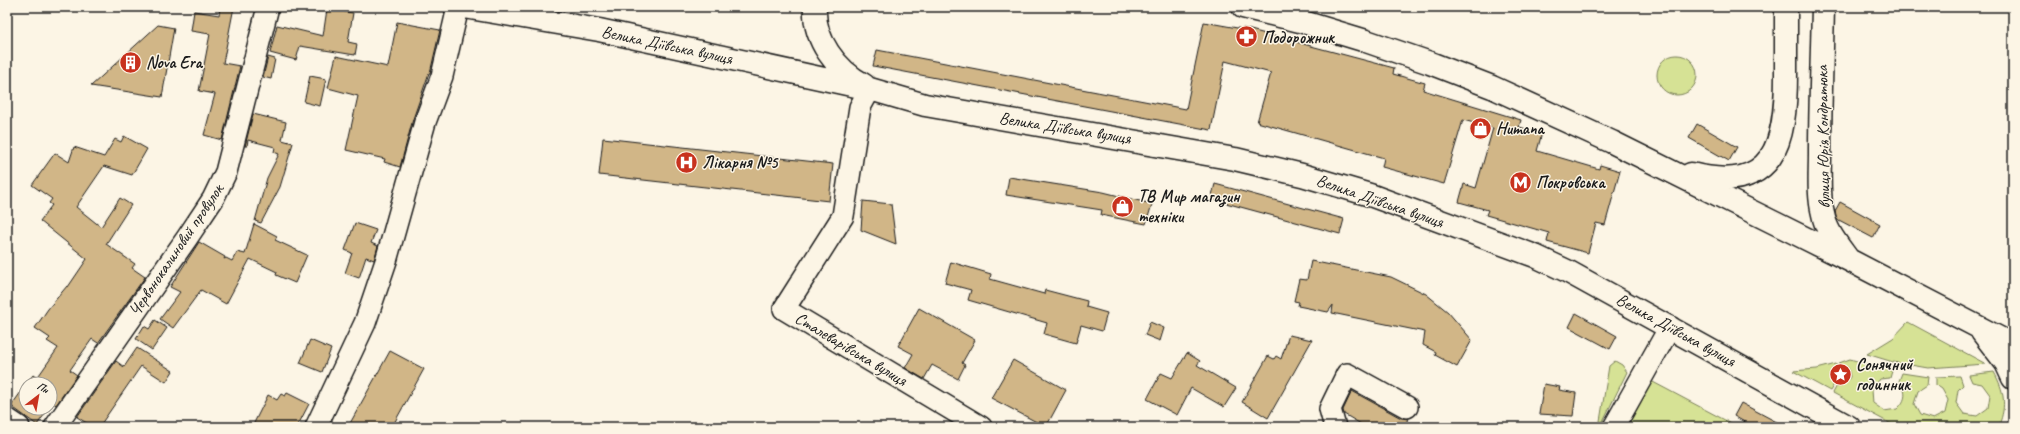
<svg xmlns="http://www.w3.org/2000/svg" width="2020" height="434" viewBox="0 0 2020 434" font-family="Caveat,sans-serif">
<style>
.green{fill:#d6e295;stroke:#797f58}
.building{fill:#d1b687;stroke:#1c1c1c}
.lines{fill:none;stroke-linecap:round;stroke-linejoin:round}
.minor-casing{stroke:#1c1c1c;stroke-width:24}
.major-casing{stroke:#1c1c1c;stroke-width:25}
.minor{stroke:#fcf5e5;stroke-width:21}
.major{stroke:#fcf5e5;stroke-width:22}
.labels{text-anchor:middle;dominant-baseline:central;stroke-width:3;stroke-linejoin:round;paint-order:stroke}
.poi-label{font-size:17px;font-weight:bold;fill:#1c1c1c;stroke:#fcf5e5;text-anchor:start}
.street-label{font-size:17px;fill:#1c1c1c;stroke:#fcf5e5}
</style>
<rect width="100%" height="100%" fill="#fcf5e5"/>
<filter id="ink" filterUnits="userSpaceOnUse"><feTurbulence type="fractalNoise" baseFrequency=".025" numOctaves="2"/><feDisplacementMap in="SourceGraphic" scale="8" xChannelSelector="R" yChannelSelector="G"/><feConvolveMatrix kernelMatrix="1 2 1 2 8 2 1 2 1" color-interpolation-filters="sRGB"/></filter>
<g filter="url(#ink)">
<!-- green -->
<path class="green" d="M1657 75a20 20 0 1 1 40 0a20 20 0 1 1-40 0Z
M 1908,322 L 1986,364 L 1928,368 L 1893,362 L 1867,354 L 1893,338 Z
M 1850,359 L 1892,371 L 1890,378 L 1880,379 L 1872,390 L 1873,403 L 1884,411 L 1897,409 C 1907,400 1907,391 1899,381 L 1902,373 L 1928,377 L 1927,385 L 1918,391 L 1914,404 L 1920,415 L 1933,419 L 1945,413 L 1948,400 L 1942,389 L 1936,385 L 1936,377 L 1960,376 L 1963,385 L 1958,390 L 1956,403 L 1964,414 L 1977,416 L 1988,408 L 1990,395 L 1982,384 L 1972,382 L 1969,375 L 1994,372 C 2004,391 2007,405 1999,425 L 1998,427 L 1897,427 L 1833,393 L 1839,382 L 1847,381 L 1850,377 L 1848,368 L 1840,365 L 1839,363 Z
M 1615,361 L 1622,365 L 1627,372 L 1602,423 L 1600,421 L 1609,366 Z
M 1836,364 L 1837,367 L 1833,371 L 1832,375 L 1836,381 L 1830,391 L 1793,371 L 1817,369 Z
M 1651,381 L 1738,427 L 1626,427 Z"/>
<!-- building -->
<path class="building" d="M 220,7 L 234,7 L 223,63 L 240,66 L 222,140 L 204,135 L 215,94 L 199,91 L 210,34 L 191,31 L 194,11 L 219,15 Z
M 327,9 L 353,13 L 348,42 L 357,44 L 355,55 L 300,46 L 296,60 L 270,53 L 277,25 L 323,36 Z
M 397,22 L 440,30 L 430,73 L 429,73 L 413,119 L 400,167 L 384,162 L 385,159 L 346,150 L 358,96 L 328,88 L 336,56 L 388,67 Z
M 1204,22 L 1243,29 L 1243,28 L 1394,68 L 1393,74 L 1425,83 L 1423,90 L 1521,120 L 1519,127 L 1542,133 L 1537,151 L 1599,169 L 1600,165 L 1620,171 L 1605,225 L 1596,223 L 1588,253 L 1547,242 L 1549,233 L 1486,215 L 1488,210 L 1459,202 L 1464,184 L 1476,188 L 1493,128 L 1463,120 L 1444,184 L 1382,167 L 1384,158 L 1257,122 L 1271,73 L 1225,61 L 1211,130 L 873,66 L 877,50 L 1186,109 Z
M 158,25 L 174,28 L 162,97 L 91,86 Z
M 268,57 L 275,59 L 271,79 L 263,77 Z
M 310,76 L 326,79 L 320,106 L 304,102 Z
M 253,114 L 286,122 L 282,140 L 293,143 L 280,187 L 261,223 L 255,221 L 267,178 L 279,154 L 274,152 L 275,147 L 248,140 L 247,146 L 245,146 Z
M 1697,124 L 1737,147 L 1729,161 L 1689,138 Z
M 124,136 L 147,149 L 132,175 L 104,166 L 76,207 L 101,227 L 120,198 L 131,205 L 106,244 L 135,264 L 132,268 L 145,277 L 98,343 L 92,339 L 70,370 L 77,375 L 56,405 L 53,403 L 50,407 L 50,384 L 26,384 L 33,375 L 37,378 L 58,348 L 47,341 L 50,338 L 35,328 L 48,309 L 67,286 L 68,287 L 87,259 L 40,221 L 52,205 L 49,203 L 52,199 L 32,185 L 55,153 L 69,162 L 74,147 L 104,157 L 115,139 L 121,142 Z
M 603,138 L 833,164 L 829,201 L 599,175 Z
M 1009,177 L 1103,192 L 1152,204 L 1146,224 L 1101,215 L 1102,210 L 1006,195 Z
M 1215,184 L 1344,219 L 1340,234 L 1211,199 Z
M 863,201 L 891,204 L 896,244 L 861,230 Z
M 1840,202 L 1880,224 L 1873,238 L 1837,219 L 1835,211 Z
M 355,223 L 376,230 L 371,243 L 378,246 L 374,260 L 366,257 L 359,278 L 345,273 L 352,253 L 345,250 Z
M 254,224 L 277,236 L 275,240 L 307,255 L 295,283 L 276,275 L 277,272 L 250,259 L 226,304 L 201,290 L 173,328 L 160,319 L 180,292 L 170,287 L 199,242 L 225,257 L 224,259 L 226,258 L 232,261 L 237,252 L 245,254 Z
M 1311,261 L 1391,277 L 1426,294 L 1448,312 L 1472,340 L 1457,367 L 1435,355 L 1436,352 L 1423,345 L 1425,332 L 1332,313 L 1333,305 L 1328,312 L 1298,306 L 1299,302 L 1294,301 L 1299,279 L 1307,280 Z
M 951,262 L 991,274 L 990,279 L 1044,294 L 1045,290 L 1087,301 L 1086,307 L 1107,313 L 1102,331 L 1081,325 L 1076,343 L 1044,334 L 1047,323 L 968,300 L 971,290 L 945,283 Z
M 919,308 L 975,340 L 962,363 L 965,365 L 958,379 L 932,365 L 924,379 L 905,368 L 913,354 L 898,346 Z
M 1576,313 L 1617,336 L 1610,349 L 1569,327 Z
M 155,320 L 167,328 L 152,350 L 136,339 L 144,326 L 149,329 Z
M 1150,322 L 1164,328 L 1160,341 L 1145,335 Z
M 1289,335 L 1312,340 L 1268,418 L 1242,402 L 1268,356 L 1274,359 L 1276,356 L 1281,359 Z
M 310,340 L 331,349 L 322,372 L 300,363 Z
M 137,348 L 173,371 L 166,382 L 141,366 L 99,427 L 93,427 L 77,417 L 116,361 L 124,367 Z
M 390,351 L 424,369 L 392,427 L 348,427 Z
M 1187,353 L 1200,361 L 1197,365 L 1236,388 L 1224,407 L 1191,388 L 1177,415 L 1147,399 L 1161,373 L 1172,378 Z
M 1013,360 L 1066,390 L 1046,427 L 991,398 Z
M 1544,384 L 1560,387 L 1559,390 L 1576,393 L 1573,416 L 1539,414 Z
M 26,385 L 26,408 L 49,408 L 37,425 L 11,406 Z
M 1352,391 L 1401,418 L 1408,419 L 1404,427 L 1366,427 L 1344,414 L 1343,410 Z
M 287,393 L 309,404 L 297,427 L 252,427 L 268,395 L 277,400 L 281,394 L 285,396 Z
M 1741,403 L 1786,427 L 1753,427 L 1734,416 Z"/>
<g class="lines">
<defs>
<path id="minor" d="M 870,89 L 860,107 L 843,216 L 784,309 L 981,427
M 7,419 L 19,427
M 55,427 L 187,238 L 213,199 L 226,172 L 268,7
M 316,427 L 365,323 L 386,261 L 425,122 L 442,76 L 456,16 L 456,7
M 1335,427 L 1330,409 L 1347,374 L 1407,407
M 1614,427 L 1670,327"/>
<path id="major" d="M 464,7 L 599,30 L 870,89 L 925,105 L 1235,159 L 1302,175 L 1370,195 L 1535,256 L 1567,271 L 1849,427
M 815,7 C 813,39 836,70 864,85
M 1243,7 L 1300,21 L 1366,41 L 1430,63 L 1492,87 L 1612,142 L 1849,260 L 2013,345
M 1823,7 C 1822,56 1820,105 1820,153 C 1820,173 1818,195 1823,214 C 1826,231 1838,245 1848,259
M 1691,174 C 1775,195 1786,143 1786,74 C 1786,52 1786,29 1786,7
M 1982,332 L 2006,363 L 2013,378"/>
</defs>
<!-- minor casing -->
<use href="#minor" class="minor-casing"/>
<!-- major casing -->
<use href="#major" class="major-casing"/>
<!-- minor -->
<use href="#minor" class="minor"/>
<!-- major -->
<use href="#major" class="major"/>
</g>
</g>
<!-- icons -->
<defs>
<symbol id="pharmacy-disc" viewBox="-11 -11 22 22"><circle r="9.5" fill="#c8321e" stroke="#fcf5e5"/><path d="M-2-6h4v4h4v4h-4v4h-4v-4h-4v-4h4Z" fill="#fff"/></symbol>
<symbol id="building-disc" viewBox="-11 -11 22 22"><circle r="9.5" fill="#c8321e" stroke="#fcf5e5"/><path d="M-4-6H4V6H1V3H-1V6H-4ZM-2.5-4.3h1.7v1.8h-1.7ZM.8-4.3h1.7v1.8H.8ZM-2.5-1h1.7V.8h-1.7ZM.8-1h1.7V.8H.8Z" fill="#fff"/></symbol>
<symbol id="shop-disc" viewBox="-11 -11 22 22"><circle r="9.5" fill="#c8321e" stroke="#fcf5e5"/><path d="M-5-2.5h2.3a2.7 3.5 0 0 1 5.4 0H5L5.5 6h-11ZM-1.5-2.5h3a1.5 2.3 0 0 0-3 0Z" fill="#fff"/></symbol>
<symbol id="hospital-disc" viewBox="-11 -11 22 22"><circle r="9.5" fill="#c8321e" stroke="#fcf5e5"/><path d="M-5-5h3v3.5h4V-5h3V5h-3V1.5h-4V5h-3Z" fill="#fff"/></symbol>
<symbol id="metro-disc" viewBox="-11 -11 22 22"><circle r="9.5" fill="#c8321e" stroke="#fcf5e5"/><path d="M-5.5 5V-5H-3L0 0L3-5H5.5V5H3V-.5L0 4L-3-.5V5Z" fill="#fff"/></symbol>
<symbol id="sight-disc" viewBox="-11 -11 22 22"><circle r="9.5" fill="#c8321e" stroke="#fcf5e5"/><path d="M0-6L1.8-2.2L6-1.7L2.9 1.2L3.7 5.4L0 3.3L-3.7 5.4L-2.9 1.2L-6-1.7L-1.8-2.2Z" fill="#fff"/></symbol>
</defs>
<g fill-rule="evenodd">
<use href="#pharmacy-disc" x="1234" y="24" width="25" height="25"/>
<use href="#building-disc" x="118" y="50" width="25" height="25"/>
<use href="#shop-disc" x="1468" y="116" width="25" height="25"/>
<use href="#hospital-disc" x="674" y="150" width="25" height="25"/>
<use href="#metro-disc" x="1508" y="170" width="25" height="25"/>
<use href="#shop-disc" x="1110" y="194" width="25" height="25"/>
<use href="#sight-disc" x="1828" y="362" width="25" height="25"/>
</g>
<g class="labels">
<!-- poi labels -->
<g class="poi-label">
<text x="1262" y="37">Подорожник</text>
<text x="146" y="62">Nova Era</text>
<text x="1496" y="128">Humana</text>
<text x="702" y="162">Лікарня №5</text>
<text x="1536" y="182">Покровська</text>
<text x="1138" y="196">ТВ Мир магазин<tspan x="1138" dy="20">техніки</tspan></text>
<text x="1856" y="364">Сонячний<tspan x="1856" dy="20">годинник</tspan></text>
</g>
<!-- street labels -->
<g class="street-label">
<text transform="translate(667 45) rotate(12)">Велика Діївська вулиця</text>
<text transform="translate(1065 128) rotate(9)">Велика Діївська вулиця</text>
<text transform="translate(1823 137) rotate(-91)">вулиця Юрія Кондратюка</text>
<text transform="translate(1380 201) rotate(19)">Велика Діївська вулиця</text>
<text transform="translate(176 250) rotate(-56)">Червонокалиновий провулок</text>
<text transform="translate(1676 330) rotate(29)">Велика Діївська вулиця</text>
<text transform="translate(851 349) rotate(31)">Сталеварівська вулиця</text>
</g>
</g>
<!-- margin -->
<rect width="2020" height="434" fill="none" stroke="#fcf5e5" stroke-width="24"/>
<rect x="12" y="12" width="1996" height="410" fill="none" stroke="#1c1c1c" stroke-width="1.5" filter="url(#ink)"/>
<!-- north arrow -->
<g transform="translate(38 396) rotate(31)"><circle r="19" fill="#fcf5e5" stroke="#a29e95"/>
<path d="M0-3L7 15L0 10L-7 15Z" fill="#c8321e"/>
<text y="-6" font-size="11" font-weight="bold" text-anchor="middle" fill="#1c1c1c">Пн</text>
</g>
</svg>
